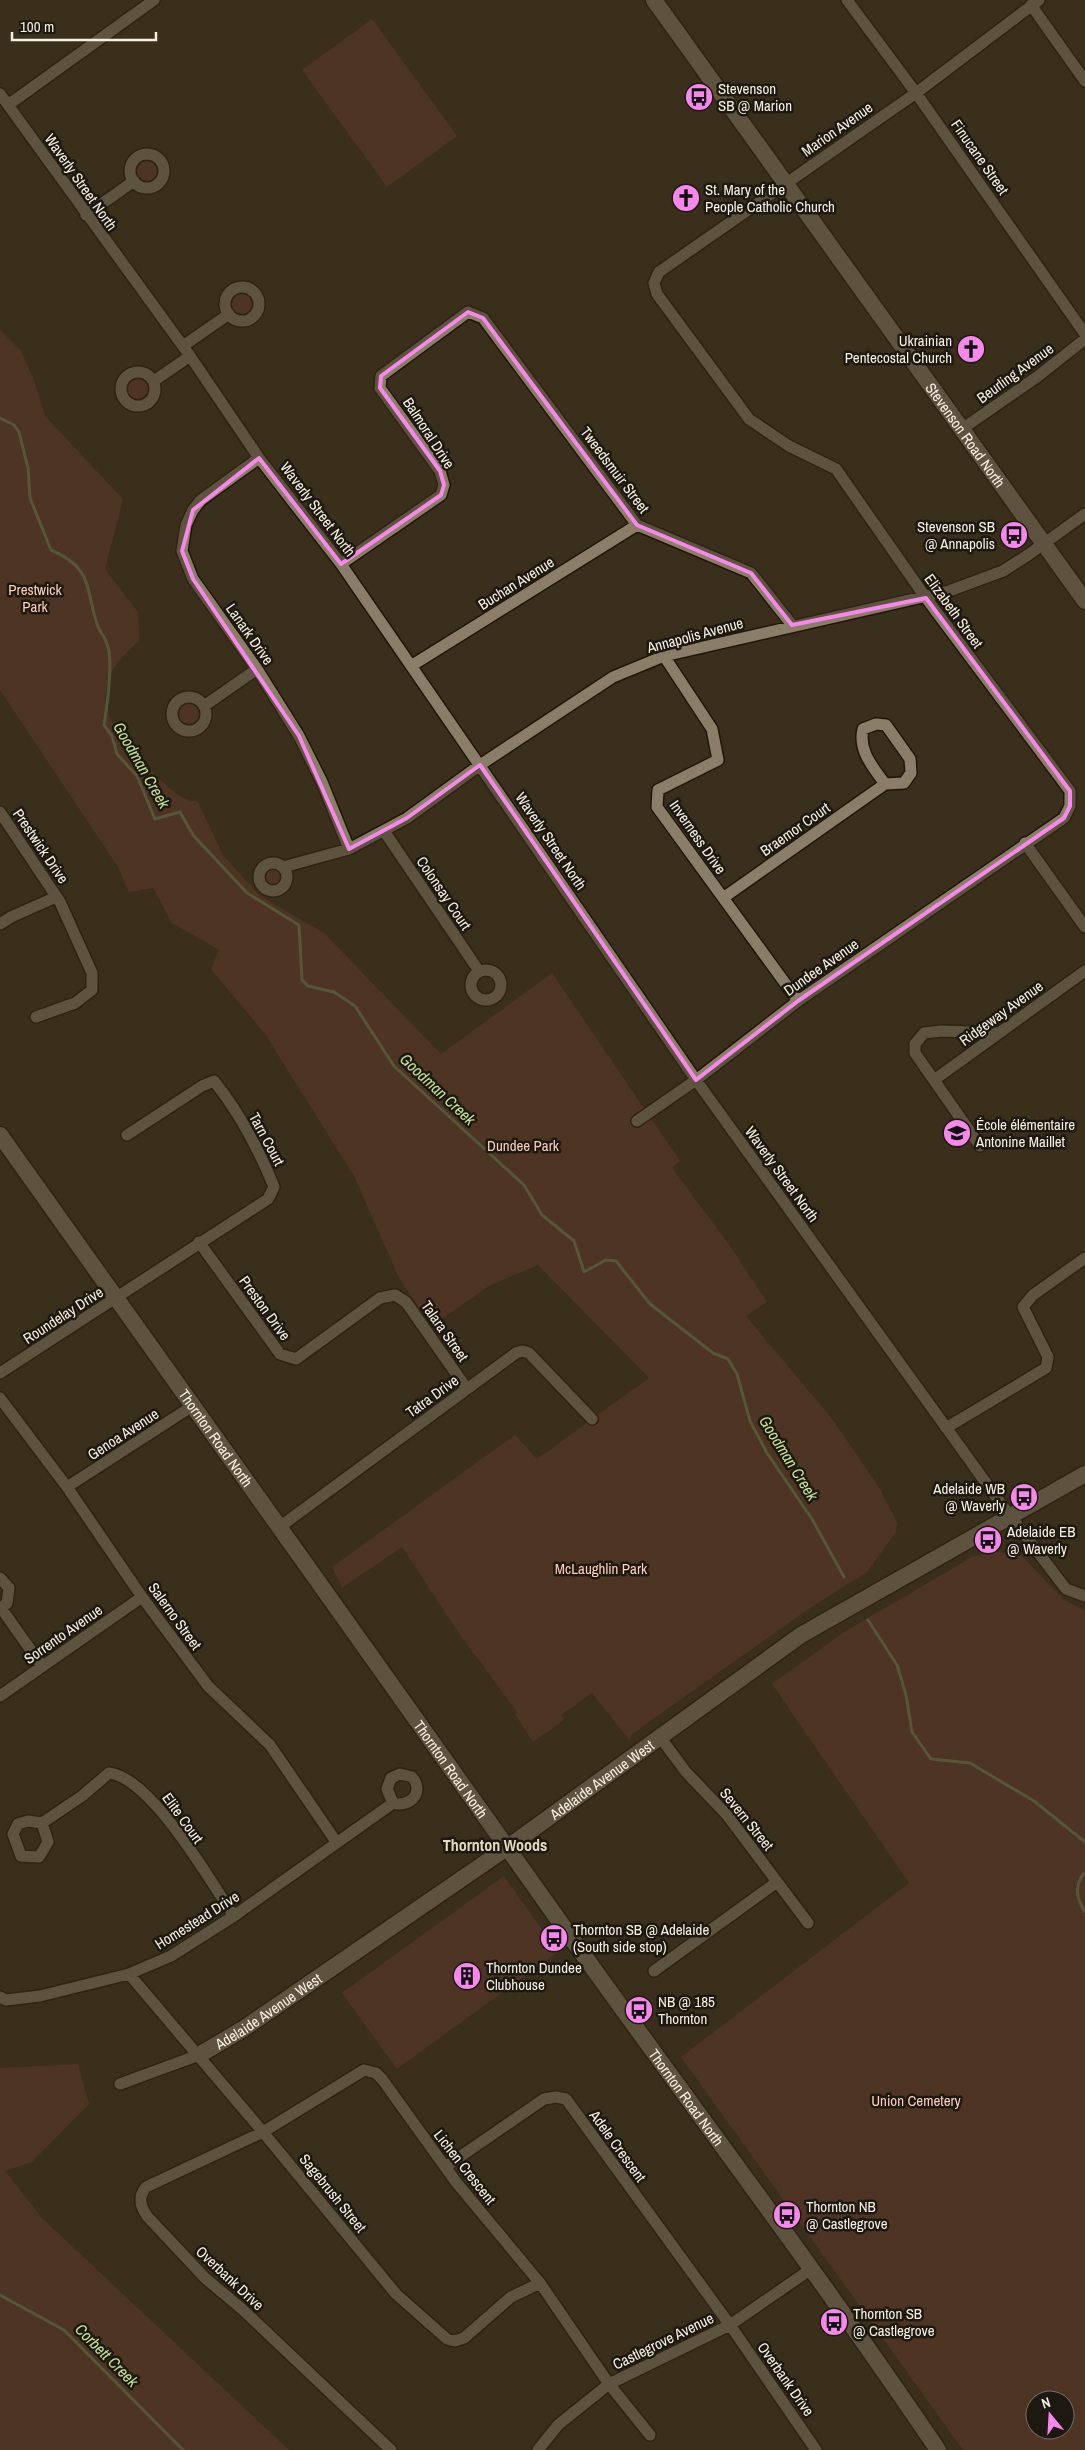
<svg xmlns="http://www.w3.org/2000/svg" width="1085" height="2450" viewBox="0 0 1085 2450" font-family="'Archivo Narrow',sans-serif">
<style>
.green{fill:#643a2d;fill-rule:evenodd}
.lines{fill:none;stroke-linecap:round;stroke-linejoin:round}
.stream{stroke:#758759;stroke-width:3}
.street-casing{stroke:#211705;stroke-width:14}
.secondary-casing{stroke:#211705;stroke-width:19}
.street{stroke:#8b7e68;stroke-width:11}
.secondary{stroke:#8b7e68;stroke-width:16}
.marked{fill:none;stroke:#f788eb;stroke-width:4;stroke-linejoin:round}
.labels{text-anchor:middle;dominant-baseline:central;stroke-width:5;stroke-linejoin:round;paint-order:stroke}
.poi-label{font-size:15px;fill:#f7f0e4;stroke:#1d1810;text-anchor:start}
.street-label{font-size:15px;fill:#f7f0e4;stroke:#1d1810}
.park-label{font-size:15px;fill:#ffcebf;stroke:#1d1810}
.water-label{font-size:16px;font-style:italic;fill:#c3e198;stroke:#1d1810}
.neighbourhood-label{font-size:16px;font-weight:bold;fill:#e6d9c1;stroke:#1d1810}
</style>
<rect width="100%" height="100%" fill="#3a2f1c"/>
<!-- green -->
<path class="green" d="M 372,19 L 457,136 L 387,187 L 302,70 Z
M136 171a12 12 0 1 1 24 0a12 12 0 1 1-24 0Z
M229 303a13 13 0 1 1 26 0a13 13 0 1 1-26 0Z
M 0,330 L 21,351 L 34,380 L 45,416 L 123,499 L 105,569 L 138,612 L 139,641 C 118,661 107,669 105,701 C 103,722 164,788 183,798 C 187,800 193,801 198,802 L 223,855 L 259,895 L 324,933 L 441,1054 L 552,973 L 680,1161 L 672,1168 L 728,1243 L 767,1302 L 746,1316 L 833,1420 L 880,1489 L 897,1522 L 896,1532 L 867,1572 L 807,1610 L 632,1734 L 629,1740 L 592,1693 L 561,1715 L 564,1720 L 533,1742 L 515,1714 L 517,1712 L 458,1632 L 402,1547 L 342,1588 L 332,1567 L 515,1435 L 537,1459 L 649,1378 L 538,1265 L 489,1286 L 432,1326 L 400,1280 L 354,1176 L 265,1034 L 211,969 L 219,950 L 172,923 L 153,888 L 129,892 L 118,867 L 0,690 Z
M126 389a12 12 0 1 1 24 0a12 12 0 1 1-24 0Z
M176 714a13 13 0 1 1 26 0a13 13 0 1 1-26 0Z
M263 877a10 10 0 1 1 20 0a10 10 0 1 1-20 0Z
M 993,1551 L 1021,1555 L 1063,1599 L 1085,1611 L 1085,2450 L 963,2450 L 681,2057 L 909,1883 L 772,1684 L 844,1632 L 972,1557 ZM 1035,2400 L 1065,2400 L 1065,2430 L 1035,2430 Z
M 504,1876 L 558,1952 L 397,2069 L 342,1993 Z
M 78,2064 L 89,2104 L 32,2162 L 5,2171 L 42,2218 L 289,2450 L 0,2450 L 0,2068 Z"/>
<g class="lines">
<!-- stream -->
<path class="stream" d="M 0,418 L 14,425 L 19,432 L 28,468 L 30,498 L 51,550 C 93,568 85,587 97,624 C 99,631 105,637 107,644 C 114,661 107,706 104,725 L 112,736 L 117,754 L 137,776 L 155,819 L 180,812 L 193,835 L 247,893 L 299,925 L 302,980 L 308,986 L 334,992 L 355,1006 L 394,1066 L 524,1185 L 542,1215 L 574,1241 L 584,1272 L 606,1260 L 616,1261 L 650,1304 L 713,1353 L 728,1359 L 737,1374 L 750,1421 L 767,1453 L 812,1519 L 844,1577
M 868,1620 L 897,1665 L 906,1695 L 912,1732 L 931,1759 L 970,1763 L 1034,1801 L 1085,1842
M 1085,1874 L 1083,1874 C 1074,1888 1077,1899 1085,1912
M 0,2295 L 64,2330 L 183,2450"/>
<defs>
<path id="street" d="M 847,0 L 916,93 L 1085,334
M 1031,5 L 1085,81
M 0,94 L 190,356 L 259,458 L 341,564 L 696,1080 L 999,1501 L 1066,1589 L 1085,1596
M 8,105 L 154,0
M130 171a17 17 0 1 1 34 0a17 17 0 1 1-34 0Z
M 86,215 L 134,181
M225 304a17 17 0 1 1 34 0a17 17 0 1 1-34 0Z
M 183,346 L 229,314
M121 389a17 17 0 1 1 34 0a17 17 0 1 1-34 0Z
M 154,381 L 190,356
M 962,429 L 1037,377 L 1085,339
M 259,458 L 201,500 L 193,510 L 186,525 L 182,551 L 193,579 L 257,669 L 299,736 L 322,782 L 349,849
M 341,564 L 441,495 L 444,485 L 440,471 L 380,388 L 381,376 L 468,312 L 483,318 L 637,525 L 751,573 L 792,625
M 664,656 L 712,729 L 718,760 L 658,790 L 657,807 L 798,1001
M 411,666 L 637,525
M172 714a17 17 0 1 1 34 0a17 17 0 1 1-34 0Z
M 204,706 L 257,669
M 0,812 L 60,902 L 92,973 L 92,990 L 75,1003 L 36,1017
M 384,831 L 479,971
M 1025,843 L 1085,927
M259 877a14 14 0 1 1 28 0a14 14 0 1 1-28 0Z
M 283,867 L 349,849 L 407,818 L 480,765 L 613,677 L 664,656 L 949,591 L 1003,571 L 1028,555 L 1085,514
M 723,898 L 885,784 L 904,783 L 911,773 L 910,759 L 886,725 L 876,724 L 863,729 C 858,751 873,767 885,784
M 0,924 L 11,917 L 56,897
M471 985a15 15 0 1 1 30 0a15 15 0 1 1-30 0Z
M 934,1080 L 1085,971
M 637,1121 L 696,1080 L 798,1001 L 1064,818 L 1070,806 L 1070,791 L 926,598 L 836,469 L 789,446 L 749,419 L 657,294 L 654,283 L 659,272 L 916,93 L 1039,0
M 980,1146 L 915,1053 L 915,1044 L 924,1033 L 941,1031 L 999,1033
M 199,1242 L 280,1354 L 296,1359 L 380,1298 L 395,1295 L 406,1302 L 467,1389
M 0,1373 L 268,1199 L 274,1187 C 259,1150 239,1112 214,1081 L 202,1086 L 127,1135
M 0,1398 L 67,1487 L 142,1597 L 208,1686 L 270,1745 L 337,1843
M 946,1428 L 1046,1368 L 1048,1357 L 1023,1307 L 1033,1295 L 1085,1258
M 67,1487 L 194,1405
M 281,1526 L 516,1353 L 522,1351 L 529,1353 L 592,1419
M 0,1578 L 9,1588 L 7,1603 L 0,1609
M 1,1608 L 42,1666
M 0,1696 L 142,1597
M 660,1737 L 686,1772 L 727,1815 L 808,1923
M 42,1823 L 48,1842 L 39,1857 L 21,1856 L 13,1834 L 18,1824 L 28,1821 L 42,1823 L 82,1796 L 109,1773 C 151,1777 210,1881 234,1916
M 654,1971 L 777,1882
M 129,1974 L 263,2132 L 396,2294 L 447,2339 L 455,2341 L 464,2338 L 511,2297 L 540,2283
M 0,1997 L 6,2000 L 40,1996 L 129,1974 L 171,1956 L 234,1916 L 393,1803 C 410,1808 425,1792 412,1777 L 400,1774 L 391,1778 L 387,1789 L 393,1803
M 120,2084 L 199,2055
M 445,2167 L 544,2099 L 556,2097 L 566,2099 L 730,2325 L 816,2450
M 391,2450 L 242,2309 L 205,2278 L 147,2216 C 140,2206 138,2197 146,2187 L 263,2132 L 364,2070 L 376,2073 L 382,2079 L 456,2182 L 540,2283 L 609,2384 L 650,2435
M 538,2450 L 558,2425 L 609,2384 L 730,2325 L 811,2269"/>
<g id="secondary">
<path id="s1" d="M 654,0 L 1085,601"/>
<path id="s2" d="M 0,1135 C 186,1394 370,1655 555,1915 C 682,2094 815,2268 938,2450"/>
<path id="s3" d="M 199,2055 L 243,2029 L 508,1847 L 801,1635 L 1085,1474"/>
</g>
</defs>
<!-- street casing -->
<use href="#street" class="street-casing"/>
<!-- secondary casing -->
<use href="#secondary" class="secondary-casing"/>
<!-- street -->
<use href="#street" class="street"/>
<!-- secondary -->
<use href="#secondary" class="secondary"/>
</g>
<!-- marked area -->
<path d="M0 0H1085V2450H0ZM 468,312 L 483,318 L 637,525 L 751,573 L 792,625 L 926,598 L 1070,791 L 1070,806 L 1064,818 L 798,1001 L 696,1080 L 480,765 L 407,818 L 349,849 L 299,736 L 193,579 L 182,551 L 193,510 L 259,458 L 341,564 L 441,495 L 444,485 L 440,471 L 380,388 L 381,376 Z" fill="#3a2f1c" fill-opacity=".55" fill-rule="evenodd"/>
<path class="marked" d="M 468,312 L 483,318 L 637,525 L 751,573 L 792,625 L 926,598 L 1070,791 L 1070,806 L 1064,818 L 798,1001 L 696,1080 L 480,765 L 407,818 L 349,849 L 299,736 L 193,579 L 182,551 L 193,510 L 259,458 L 341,564 L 441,495 L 444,485 L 440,471 L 380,388 L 381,376 Z"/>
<!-- icons -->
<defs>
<symbol id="bus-disc" viewBox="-11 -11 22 22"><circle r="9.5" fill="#f788eb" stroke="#1d1810"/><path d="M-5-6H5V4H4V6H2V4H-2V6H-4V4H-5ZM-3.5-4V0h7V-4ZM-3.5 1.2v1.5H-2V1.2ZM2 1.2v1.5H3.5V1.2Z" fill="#111"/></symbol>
<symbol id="church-disc" viewBox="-11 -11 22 22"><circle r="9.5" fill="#f788eb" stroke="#1d1810"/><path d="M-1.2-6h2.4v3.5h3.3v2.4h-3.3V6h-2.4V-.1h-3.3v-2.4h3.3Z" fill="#111"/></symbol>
<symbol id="school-disc" viewBox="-11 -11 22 22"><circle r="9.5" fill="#f788eb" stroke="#1d1810"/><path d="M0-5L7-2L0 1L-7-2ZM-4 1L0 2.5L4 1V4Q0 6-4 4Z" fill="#111"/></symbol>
<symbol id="building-disc" viewBox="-11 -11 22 22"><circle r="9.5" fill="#f788eb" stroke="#1d1810"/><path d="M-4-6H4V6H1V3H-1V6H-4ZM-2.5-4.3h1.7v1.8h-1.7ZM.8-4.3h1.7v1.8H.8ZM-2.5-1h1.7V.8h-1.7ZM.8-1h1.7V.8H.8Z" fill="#111"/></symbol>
</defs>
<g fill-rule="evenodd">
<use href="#bus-disc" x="683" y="81" width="32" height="32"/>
<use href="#church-disc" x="670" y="182" width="32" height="32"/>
<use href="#church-disc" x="955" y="333" width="32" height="32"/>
<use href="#bus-disc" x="998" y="519" width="32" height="32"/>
<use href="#school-disc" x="941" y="1117" width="32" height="32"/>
<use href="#bus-disc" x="1008" y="1481" width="32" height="32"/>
<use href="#bus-disc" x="972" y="1524" width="32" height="32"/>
<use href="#bus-disc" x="538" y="1922" width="32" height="32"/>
<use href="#building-disc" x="451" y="1960" width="32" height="32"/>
<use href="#bus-disc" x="623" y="1994" width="32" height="32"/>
<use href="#bus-disc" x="771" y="2199" width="32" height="32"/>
<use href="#bus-disc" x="818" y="2306" width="32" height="32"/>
</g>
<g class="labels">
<!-- poi labels -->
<g class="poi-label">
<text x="718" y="88">Stevenson<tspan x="718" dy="17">SB @ Marion</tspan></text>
<text x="705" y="189">St. Mary of the<tspan x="705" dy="17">People Catholic Church</tspan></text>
<text x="952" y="340" text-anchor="end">Ukrainian<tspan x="952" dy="17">Pentecostal Church</tspan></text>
<text x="995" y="526" text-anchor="end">Stevenson SB<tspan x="995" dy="17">@ Annapolis</tspan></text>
<text x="976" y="1124">École élémentaire<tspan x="976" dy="17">Antonine Maillet</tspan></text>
<text x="1005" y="1488" text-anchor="end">Adelaide WB<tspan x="1005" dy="17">@ Waverly</tspan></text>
<text x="1007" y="1531">Adelaide EB<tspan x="1007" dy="17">@ Waverly</tspan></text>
<text x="573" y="1929">Thornton SB @ Adelaide<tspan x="573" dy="17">(South side stop)</tspan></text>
<text x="486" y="1967">Thornton Dundee<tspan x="486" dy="17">Clubhouse</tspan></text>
<text x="658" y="2001">NB @ 185<tspan x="658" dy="17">Thornton</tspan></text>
<text x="806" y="2206">Thornton NB<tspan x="806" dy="17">@ Castlegrove</tspan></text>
<text x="853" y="2313">Thornton SB<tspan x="853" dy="17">@ Castlegrove</tspan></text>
</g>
<!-- street labels -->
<g class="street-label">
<text transform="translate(837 129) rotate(-35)">Marion Avenue</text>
<text transform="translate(980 157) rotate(55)">Finucane Street</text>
<text transform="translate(81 182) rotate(55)">Waverly Street North</text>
<text transform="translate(1015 373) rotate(-36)">Beurling Avenue</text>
<text transform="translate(429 433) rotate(57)">Balmoral Drive</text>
<text stroke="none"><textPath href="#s1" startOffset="535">Stevenson Road North</textPath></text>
<text transform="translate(615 470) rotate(53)">Tweedsmuir Street</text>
<text transform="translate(318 509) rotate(53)">Waverly Street North</text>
<text transform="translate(516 583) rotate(-32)">Buchan Avenue</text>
<text transform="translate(954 611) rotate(54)">Elizabeth Street</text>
<text transform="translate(250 634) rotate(55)">Lanark Drive</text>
<text transform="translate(695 635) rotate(-15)">Annapolis Avenue</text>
<text transform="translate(795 829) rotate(-35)">Braemor Court</text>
<text transform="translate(698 837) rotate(55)">Inverness Drive</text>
<text transform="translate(551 841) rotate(56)">Waverly Street North</text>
<text transform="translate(41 846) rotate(56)">Prestwick Drive</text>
<text transform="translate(444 893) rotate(56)">Colonsay Court</text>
<text transform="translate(821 967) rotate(-35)">Dundee Avenue</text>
<text transform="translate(1001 1013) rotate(-36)">Ridgeway Avenue</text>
<text transform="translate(267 1139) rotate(62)">Tarn Court</text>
<text transform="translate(782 1174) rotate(54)">Waverly Street North</text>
<text transform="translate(265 1308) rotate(54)">Preston Drive</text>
<text transform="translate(63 1315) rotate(-33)">Roundelay Drive</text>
<text transform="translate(445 1331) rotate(55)">Talara Street</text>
<text transform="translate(432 1396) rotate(-36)">Tatra Drive</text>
<text transform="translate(123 1434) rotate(-33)">Genoa Avenue</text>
<text stroke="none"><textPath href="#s2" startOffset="372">Thornton Road North</textPath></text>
<text transform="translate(175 1616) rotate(54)">Salerno Street</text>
<text transform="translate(63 1634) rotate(-35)">Sorrento Avenue</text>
<text stroke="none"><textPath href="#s2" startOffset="778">Thornton Road North</textPath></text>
<text stroke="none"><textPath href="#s3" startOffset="488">Adelaide Avenue West</textPath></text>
<text transform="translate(183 1818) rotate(54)">Elite Court</text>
<text transform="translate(747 1819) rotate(51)">Severn Street</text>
<text transform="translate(197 1920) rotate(-32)">Homestead Drive</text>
<text stroke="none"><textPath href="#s3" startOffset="82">Adelaide Avenue West</textPath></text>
<text stroke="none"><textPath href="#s2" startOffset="1182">Thornton Road North</textPath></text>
<text transform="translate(618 2146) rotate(54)">Adele Crescent</text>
<text transform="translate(465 2167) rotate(52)">Lichen Crescent</text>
<text transform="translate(333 2193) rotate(51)">Sagebrush Street</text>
<text transform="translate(230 2278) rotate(43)">Overbank Drive</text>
<text transform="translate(663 2341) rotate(-26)">Castlegrove Avenue</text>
<text transform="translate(786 2379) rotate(55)">Overbank Drive</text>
</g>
<!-- park labels -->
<g class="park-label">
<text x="35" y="589">Prestwick<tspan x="35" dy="17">Park</tspan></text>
<text x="523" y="1145">Dundee Park</text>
<text x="601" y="1568">McLaughlin Park</text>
<text x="916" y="2100">Union Cemetery</text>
</g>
<!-- water labels -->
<g class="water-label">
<text transform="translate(142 765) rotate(60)">Goodman Creek</text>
<text transform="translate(438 1089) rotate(43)">Goodman Creek</text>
<text transform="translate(789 1458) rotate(58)">Goodman Creek</text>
<text transform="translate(107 2355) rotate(45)">Corbett Creek</text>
</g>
<!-- neighbourhood labels -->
<g class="neighbourhood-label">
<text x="495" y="1845">Thornton Woods</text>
</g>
</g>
<!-- north arrow -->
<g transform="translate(1050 2415) rotate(342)"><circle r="24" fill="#1d1810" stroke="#746e65"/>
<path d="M0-4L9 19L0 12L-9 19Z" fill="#f788eb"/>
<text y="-8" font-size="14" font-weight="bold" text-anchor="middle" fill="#f7f0e4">N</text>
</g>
<!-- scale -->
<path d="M12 32v8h144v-8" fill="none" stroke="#f7f0e4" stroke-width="2.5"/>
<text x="20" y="32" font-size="15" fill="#f7f0e4" stroke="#1d1810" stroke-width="4" paint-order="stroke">100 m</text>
</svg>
